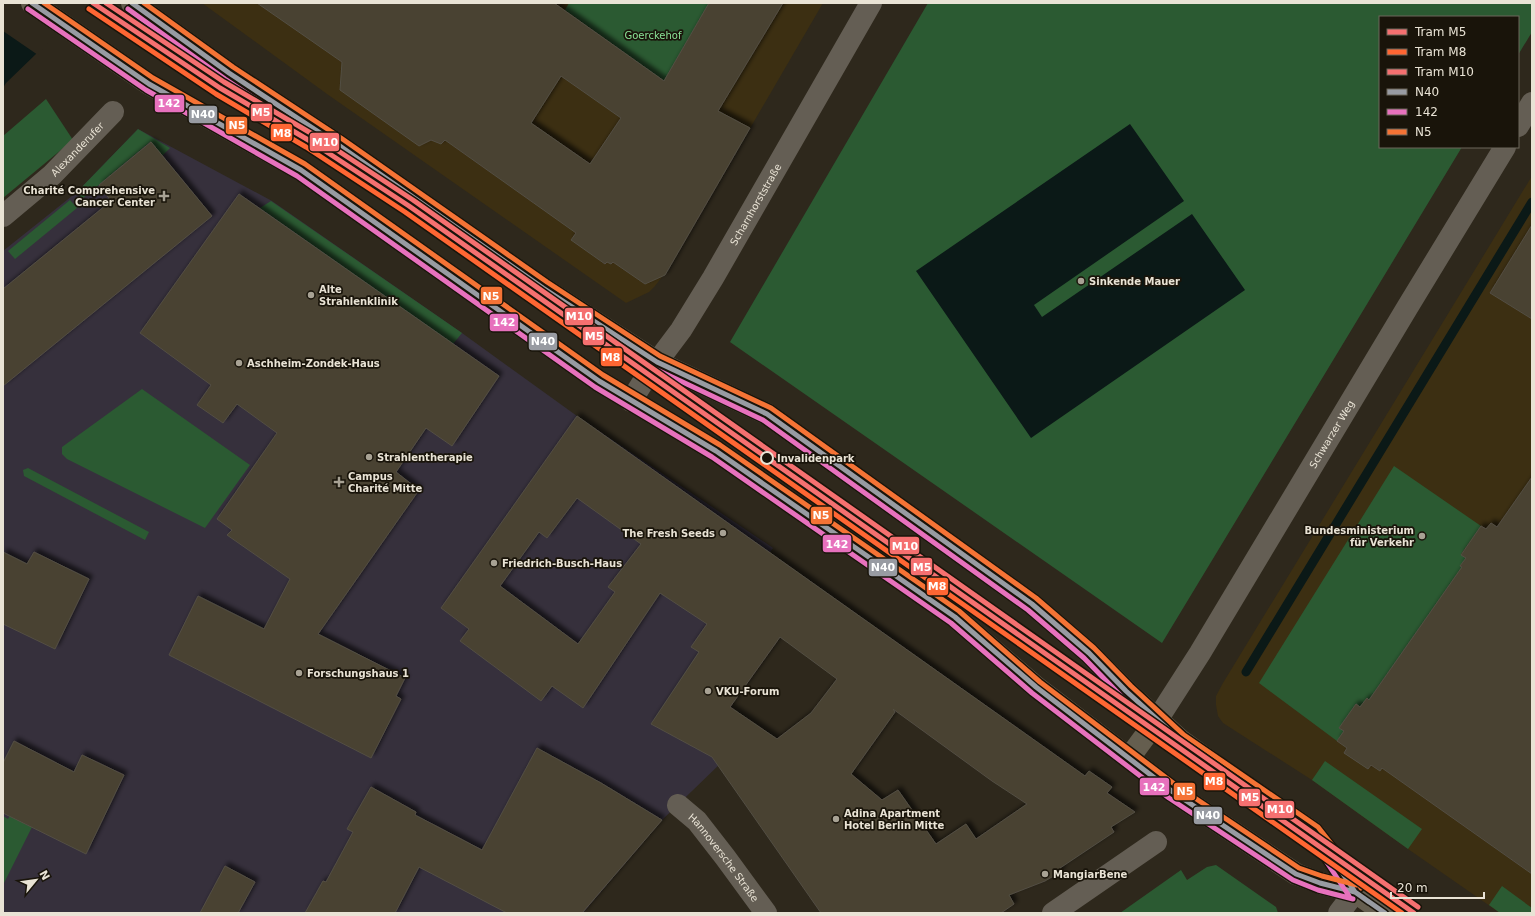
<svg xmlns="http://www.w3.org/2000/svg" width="1535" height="916" viewBox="0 0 1535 916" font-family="'DejaVu Sans',sans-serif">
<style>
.built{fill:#3c2f12}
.medical{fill:#36303c}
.green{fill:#2b5a32}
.water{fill:#0b1917}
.pier{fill:#2e281c}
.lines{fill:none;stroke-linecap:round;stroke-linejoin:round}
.stream{stroke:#0b1917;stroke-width:9}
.building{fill:#494230;stroke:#534e44;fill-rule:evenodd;filter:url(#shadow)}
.minor{stroke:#645e54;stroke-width:22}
.major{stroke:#655e4f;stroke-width:22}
.bus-1-casing{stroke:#19140a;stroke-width:8}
.bus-2-casing{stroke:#19140a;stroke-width:8}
.bus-3-casing{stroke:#19140a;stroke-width:8}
.bus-1{stroke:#989ba2;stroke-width:5}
.bus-2{stroke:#e771bd;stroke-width:5}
.bus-3{stroke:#f57335;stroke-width:5}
.tram-1-casing{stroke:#19140a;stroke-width:8}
.tram-2-casing{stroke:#19140a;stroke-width:8}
.tram-3-casing{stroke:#19140a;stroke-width:8}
.tram-1{stroke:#f57070;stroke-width:5}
.tram-2{stroke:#f63;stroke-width:5}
.tram-3{stroke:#f57070;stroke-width:5}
.poi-dot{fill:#a8a294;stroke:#19140a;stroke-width:1.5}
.stop-dot{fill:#19140a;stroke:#e9e3d5;stroke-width:2}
.labels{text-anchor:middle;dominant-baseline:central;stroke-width:3.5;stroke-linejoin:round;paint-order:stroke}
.park-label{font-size:10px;fill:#8ae397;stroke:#19140a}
.street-label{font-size:10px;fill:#e9e3d5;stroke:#19140a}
.poi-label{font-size:10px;font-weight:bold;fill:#e9e3d5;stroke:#19140a;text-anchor:start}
.stop-label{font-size:10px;font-weight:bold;fill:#e9e3d5;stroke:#19140a;text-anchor:start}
.line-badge{stroke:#19140a;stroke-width:1.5}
.badge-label{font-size:11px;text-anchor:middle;font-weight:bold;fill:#fff}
</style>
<defs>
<filter id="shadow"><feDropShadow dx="3.5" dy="-3.5" stdDeviation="2" flood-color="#0009"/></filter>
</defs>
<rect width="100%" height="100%" fill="#2e281c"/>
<!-- built -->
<path class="built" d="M 202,3 L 823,3 L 668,269 L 655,286 L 649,292 L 626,303 L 327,94 Z
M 1532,176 L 1532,913 L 1500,913 L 1408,849 L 1312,780 L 1223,723 L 1218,716 L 1216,705 L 1216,696 L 1223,683 Z"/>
<!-- medical -->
<path class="medical" d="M 138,129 L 272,201 L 462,333 L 577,416 L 773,548 L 651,724 L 722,762 L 662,820 L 583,913 L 3,913 L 3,251 L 77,192 Z"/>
<!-- green -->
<path class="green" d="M 569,3 L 709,3 L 664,81 L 565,10 Z
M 928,3 L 1532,3 L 1532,32 L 1518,55 L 1518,17 L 1380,17 L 1380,147 L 1462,147 L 1162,643 L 730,342 Z
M 46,99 L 73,140 L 3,198 L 3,136 Z
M 138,129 L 170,148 L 162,156 L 150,142 L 82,199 L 77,192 Z
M 70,200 L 77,208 L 15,259 L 8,251 Z
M 271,201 L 462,333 L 453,344 L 428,327 L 260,208 Z
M 142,389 L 250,465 L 205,528 L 67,459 L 62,454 L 62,447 Z
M 1394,466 L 1481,526 L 1461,554 L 1466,558 L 1460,566 L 1462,567 L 1369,700 L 1367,698 L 1360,707 L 1356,704 L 1339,728 L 1344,731 L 1337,741 L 1259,683 Z
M 28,468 L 149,532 L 145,540 L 24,476 L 23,470 Z
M 1325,761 L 1422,829 L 1408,849 L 1312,780 Z
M 11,813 L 33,825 L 3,885 L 3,816 L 8,819 Z
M 1216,865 L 1276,907 L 1278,913 L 1120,913 L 1181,870 L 1187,880 L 1207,867 Z
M 1502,886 L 1532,908 L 1532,913 L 1500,913 L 1489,905 Z"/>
<!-- water -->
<path class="water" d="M 3,3 L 79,3 L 36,54 L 6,83 L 3,88 Z
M 1130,124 L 1184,201 L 1034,305 L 1042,317 L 1192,214 L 1245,290 L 1031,438 L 916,271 Z"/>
<!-- pier -->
<path class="pier" d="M 3,3 L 81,3 L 38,55 L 3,31 Z"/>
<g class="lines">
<!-- stream -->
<path class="stream" d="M 1246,672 L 1532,202"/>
</g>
<!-- building -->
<path class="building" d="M 257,3 L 554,3 L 664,81 L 709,3 L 783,3 L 718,111 L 750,128 L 665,275 L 645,284 L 613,262 L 611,264 L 607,262 L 605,264 L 571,240 L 576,233 L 445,140 L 441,144 L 431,140 L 419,146 L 340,90 L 342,62 ZM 561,76 L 621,118 L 590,164 L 531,123 Z
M 151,142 L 212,216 L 3,386 L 3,289 L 111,201 L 99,185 Z
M 239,194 L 499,376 L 452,446 L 426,428 L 396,472 L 419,490 L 318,634 L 405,678 L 396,696 L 401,699 L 371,758 L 169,655 L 198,596 L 264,629 L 290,579 L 227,535 L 232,530 L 217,519 L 277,433 L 237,404 L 223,423 L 197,405 L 211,385 L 140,333 Z
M 1532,225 L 1532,319 L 1490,293 Z
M 577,416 L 1085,776 L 1089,771 L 1112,787 L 1107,793 L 1135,812 L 1111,827 L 1114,832 L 1060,868 L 1062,871 L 1045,881 L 1009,895 L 1014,904 L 1001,913 L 821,913 L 712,757 L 651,724 L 699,652 L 691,647 L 707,624 L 660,593 L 583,708 L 552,686 L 541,701 L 460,641 L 469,629 L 441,608 ZM 577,498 L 641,544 L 608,587 L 615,592 L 578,644 L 500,586 L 539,532 L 547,538 ZM 780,637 L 837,679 L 811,713 L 777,739 L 730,707 ZM 893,709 L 992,781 L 1027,804 L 976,839 L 966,824 L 936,844 L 898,790 L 882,800 L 851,774 L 895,712 Z
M 1532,477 L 1532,874 L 1382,768 L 1380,771 L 1371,765 L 1368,769 L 1344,753 L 1347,748 L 1337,741 L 1344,731 L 1339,728 L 1356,704 L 1360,707 L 1367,698 L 1369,700 L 1462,567 L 1460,566 L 1466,558 L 1461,555 L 1481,526 L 1486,529 L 1491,523 L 1497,527 Z
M 3,552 L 27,564 L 34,552 L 89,579 L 55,649 L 3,624 Z
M 14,741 L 74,772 L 82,755 L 124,775 L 86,854 L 3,813 L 3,763 Z
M 537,748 L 601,783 L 662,820 L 582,913 L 507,913 L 419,867 L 395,913 L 305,913 L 323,881 L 326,882 L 353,832 L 347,829 L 371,787 L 416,812 L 415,815 L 482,850 Z
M 225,866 L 255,882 L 238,913 L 200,913 Z"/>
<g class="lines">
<!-- minor -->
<g class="minor">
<path d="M 1518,126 L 1532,103"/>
<path id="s1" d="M 3,216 L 52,175 L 113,112"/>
<path id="s2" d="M 631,401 L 648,374 L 681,330 L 713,278 L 871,3"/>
<path id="s3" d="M 1157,720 L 1200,653 L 1407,308 L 1505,147"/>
<path id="s4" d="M 678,805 L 697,821 L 725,857 L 766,913"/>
<path d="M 1053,913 L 1156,842"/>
<path d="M 1339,913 L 1355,892"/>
</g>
<!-- major -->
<path class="major" d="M 32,3 L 149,84 L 301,170 L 599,381 L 716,451 L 955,617 L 1036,687 L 1173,792 L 1296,874 L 1320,883 L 1355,892 L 1385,913
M 132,3 L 229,73 L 337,144 L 543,288 L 657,362 L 767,414 L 785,427 L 1032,604 L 1089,653 L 1126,691 L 1180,740 L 1216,766 L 1313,832 L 1330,854 L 1355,892
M 1129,758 L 1157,720"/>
<defs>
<path id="bus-1" d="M 32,3 L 149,84 L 301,170 L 599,381 L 716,451 L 955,617 L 1036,687 L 1173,792 L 1296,874 L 1320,883 L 1355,892 L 1385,913
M 132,3 L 229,73 L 337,144 L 543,288 L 657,362 L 767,414 L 1032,604 L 1089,653 L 1126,691 L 1180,740 L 1313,832 L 1330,854 L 1355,892 L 1369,902"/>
<path id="bus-2" d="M 28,9 L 146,90 L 297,176 L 595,387 L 712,457 L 951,623 L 1032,693 L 1169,798 L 1293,880 L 1318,890 L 1353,899
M 128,9 L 225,79 L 333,150 L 539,294 L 653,368 L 763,420 L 1028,610 L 1084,658 L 1121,696 L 1175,745 L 1308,837 L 1324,858 L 1349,896"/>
<path id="bus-3" d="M 44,3 L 153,78 L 305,164 L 603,375 L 720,445 L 959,611 L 1040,682 L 1177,786 L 1299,868 L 1322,876 L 1357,885
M 144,3 L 233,67 L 341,138 L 547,282 L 660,356 L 771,408 L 1036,598 L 1094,648 L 1131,686 L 1184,735 L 1318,827 L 1336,850 L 1361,888"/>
</defs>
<!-- bus-1 casing -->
<use href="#bus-1" class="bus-1-casing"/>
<!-- bus-2 casing -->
<use href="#bus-2" class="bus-2-casing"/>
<!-- bus-3 casing -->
<use href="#bus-3" class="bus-3-casing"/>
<!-- bus-1 -->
<use href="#bus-1" class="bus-1"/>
<!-- bus-2 -->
<use href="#bus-2" class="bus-2"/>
<!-- bus-3 -->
<use href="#bus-3" class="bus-3"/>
<defs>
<path id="tram-1" d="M 93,3 L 220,88 L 310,141 L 409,206 L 1414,913"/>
<path id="tram-2" d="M 89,9 L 216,94 L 306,147 L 405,212 L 1402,913"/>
<path id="tram-3" d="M 106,3 L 224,82 L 314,135 L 413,200 L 1418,907"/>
</defs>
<!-- tram-1 casing -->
<use href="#tram-1" class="tram-1-casing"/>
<!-- tram-2 casing -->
<use href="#tram-2" class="tram-2-casing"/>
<!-- tram-3 casing -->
<use href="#tram-3" class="tram-3-casing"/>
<!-- tram-1 -->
<use href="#tram-1" class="tram-1"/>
<!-- tram-2 -->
<use href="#tram-2" class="tram-2"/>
<!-- tram-3 -->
<use href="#tram-3" class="tram-3"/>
</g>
<!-- markers -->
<g class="poi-dot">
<path d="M162 190h4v4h4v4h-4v4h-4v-4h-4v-4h4z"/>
<circle cx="1081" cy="281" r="4"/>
<circle cx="311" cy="295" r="4"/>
<circle cx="239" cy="363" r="4"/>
<circle cx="369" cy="457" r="4"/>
<path d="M337 476h4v4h4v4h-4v4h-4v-4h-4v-4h4z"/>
<circle cx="723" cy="533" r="4"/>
<circle cx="1422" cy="536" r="4"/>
<circle cx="494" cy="563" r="4"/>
<circle cx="299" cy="673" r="4"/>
<circle cx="708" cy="691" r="4"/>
<circle cx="836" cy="819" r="4"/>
<circle cx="1045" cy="874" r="4"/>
</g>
<circle class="stop-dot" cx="767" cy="458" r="6"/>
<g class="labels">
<!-- park labels -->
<g class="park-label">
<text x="653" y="35">Goerckehof</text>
</g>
<!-- street labels -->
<g class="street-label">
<text stroke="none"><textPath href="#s1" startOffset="100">Alexanderufer</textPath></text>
<text stroke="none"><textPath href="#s2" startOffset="233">Scharnhorststraße</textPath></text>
<text stroke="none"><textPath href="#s3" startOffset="335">Schwarzer Weg</textPath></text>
<text stroke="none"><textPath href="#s4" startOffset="70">Hannoversche Straße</textPath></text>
</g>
<!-- poi labels -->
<g class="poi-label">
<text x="155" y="190" text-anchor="end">Charité Comprehensive<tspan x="155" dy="12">Cancer Center</tspan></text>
<text x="1089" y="281">Sinkende Mauer</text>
<text x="319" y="289">Alte<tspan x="319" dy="12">Strahlenklinik</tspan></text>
<text x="247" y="363">Aschheim-Zondek-Haus</text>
<text x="377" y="457">Strahlentherapie</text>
<text x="348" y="476">Campus<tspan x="348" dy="12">Charité Mitte</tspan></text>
<text x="1414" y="530" text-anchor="end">Bundesministerium<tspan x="1414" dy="12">für Verkehr</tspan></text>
<text x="715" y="533" text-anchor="end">The Fresh Seeds</text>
<text x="502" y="563">Friedrich-Busch-Haus</text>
<text x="307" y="673">Forschungshaus 1</text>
<text x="716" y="691">VKU-Forum</text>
<text x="844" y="813">Adina Apartment<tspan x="844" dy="12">Hotel Berlin Mitte</tspan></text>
<text x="1053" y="874">MangiarBene</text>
</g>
<!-- stop labels -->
<g class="stop-label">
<text x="777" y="458">Invalidenpark</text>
</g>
</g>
<g class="line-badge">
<rect x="154" y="94" width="31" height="19" rx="4" fill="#e771bd"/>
<rect x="250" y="103" width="23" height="19" rx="4" fill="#f57070"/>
<rect x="188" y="105" width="30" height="19" rx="4" fill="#989ba2"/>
<rect x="225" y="116" width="23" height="19" rx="4" fill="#f57335"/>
<rect x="270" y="123" width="23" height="19" rx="4" fill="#f63"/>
<rect x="309" y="132" width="31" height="20" rx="4" fill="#f57070"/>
<rect x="480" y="286" width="23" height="19" rx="4" fill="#f57335"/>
<rect x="564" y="307" width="30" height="19" rx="4" fill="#f57070"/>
<rect x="489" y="313" width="30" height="19" rx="4" fill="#e771bd"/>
<rect x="582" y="326" width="23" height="20" rx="4" fill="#f57070"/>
<rect x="528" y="332" width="30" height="19" rx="4" fill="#989ba2"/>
<rect x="600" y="347" width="23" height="20" rx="4" fill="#f63"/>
<rect x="810" y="506" width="23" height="19" rx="4" fill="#f57335"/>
<rect x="822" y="534" width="30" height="19" rx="4" fill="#e771bd"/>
<rect x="889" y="536" width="31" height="19" rx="4" fill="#f57070"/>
<rect x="910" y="557" width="23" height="19" rx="4" fill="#f57070"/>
<rect x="868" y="558" width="30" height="19" rx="4" fill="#989ba2"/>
<rect x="926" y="577" width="23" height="19" rx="4" fill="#f63"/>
<rect x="1203" y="772" width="23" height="19" rx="4" fill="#f63"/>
<rect x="1139" y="777" width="31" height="19" rx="4" fill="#e771bd"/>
<rect x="1173" y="782" width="23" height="19" rx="4" fill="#f57335"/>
<rect x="1238" y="788" width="23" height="19" rx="4" fill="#f57070"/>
<rect x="1264" y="800" width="31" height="19" rx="4" fill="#f57070"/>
<rect x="1193" y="806" width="30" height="19" rx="4" fill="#989ba2"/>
</g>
<g class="badge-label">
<text x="169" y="107">142</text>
<text x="261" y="116">M5</text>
<text x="203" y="118">N40</text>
<text x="237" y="129">N5</text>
<text x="282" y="137">M8</text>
<text x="325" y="146">M10</text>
<text x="491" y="300">N5</text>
<text x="579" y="320">M10</text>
<text x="504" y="326">142</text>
<text x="594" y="340">M5</text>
<text x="543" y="345">N40</text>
<text x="611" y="361">M8</text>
<text x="821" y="519">N5</text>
<text x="837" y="548">142</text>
<text x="905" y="550">M10</text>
<text x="922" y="571">M5</text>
<text x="883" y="571">N40</text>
<text x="937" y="590">M8</text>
<text x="1214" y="785">M8</text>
<text x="1154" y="791">142</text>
<text x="1185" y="795">N5</text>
<text x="1250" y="801">M5</text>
<text x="1280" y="813">M10</text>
<text x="1208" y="819">N40</text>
</g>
<!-- border -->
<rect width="1535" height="916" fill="none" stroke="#e9e3d5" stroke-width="8"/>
<!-- legend -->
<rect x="1379" y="16" width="140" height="132" fill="#19140a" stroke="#6c675b"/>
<rect x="1387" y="29" width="20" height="6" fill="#f57070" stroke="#6c675b"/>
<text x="1415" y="36" font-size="12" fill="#e9e3d5">Tram M5</text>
<rect x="1387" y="49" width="20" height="6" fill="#ff6633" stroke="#6c675b"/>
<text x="1415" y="56" font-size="12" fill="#e9e3d5">Tram M8</text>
<rect x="1387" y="69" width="20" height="6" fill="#f57070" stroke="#6c675b"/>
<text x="1415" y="76" font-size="12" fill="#e9e3d5">Tram M10</text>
<rect x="1387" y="89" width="20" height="6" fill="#989ba2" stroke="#6c675b"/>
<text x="1415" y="96" font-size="12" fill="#e9e3d5">N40</text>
<rect x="1387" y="109" width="20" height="6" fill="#e771bd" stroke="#6c675b"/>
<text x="1415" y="116" font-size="12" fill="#e9e3d5">142</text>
<rect x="1387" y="129" width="20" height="6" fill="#f57335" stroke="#6c675b"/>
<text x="1415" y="136" font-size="12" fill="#e9e3d5">N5</text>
<!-- north arrow -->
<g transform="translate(36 880) rotate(61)" stroke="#19140a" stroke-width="3" paint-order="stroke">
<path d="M0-3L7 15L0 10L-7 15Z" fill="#e9e3d5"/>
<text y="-6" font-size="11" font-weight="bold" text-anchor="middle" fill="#e9e3d5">N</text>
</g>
<!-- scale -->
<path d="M1391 892v6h93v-6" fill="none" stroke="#e9e3d5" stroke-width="2"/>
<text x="1397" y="892" font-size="12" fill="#e9e3d5" stroke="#19140a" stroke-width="3" paint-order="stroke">20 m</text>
</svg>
